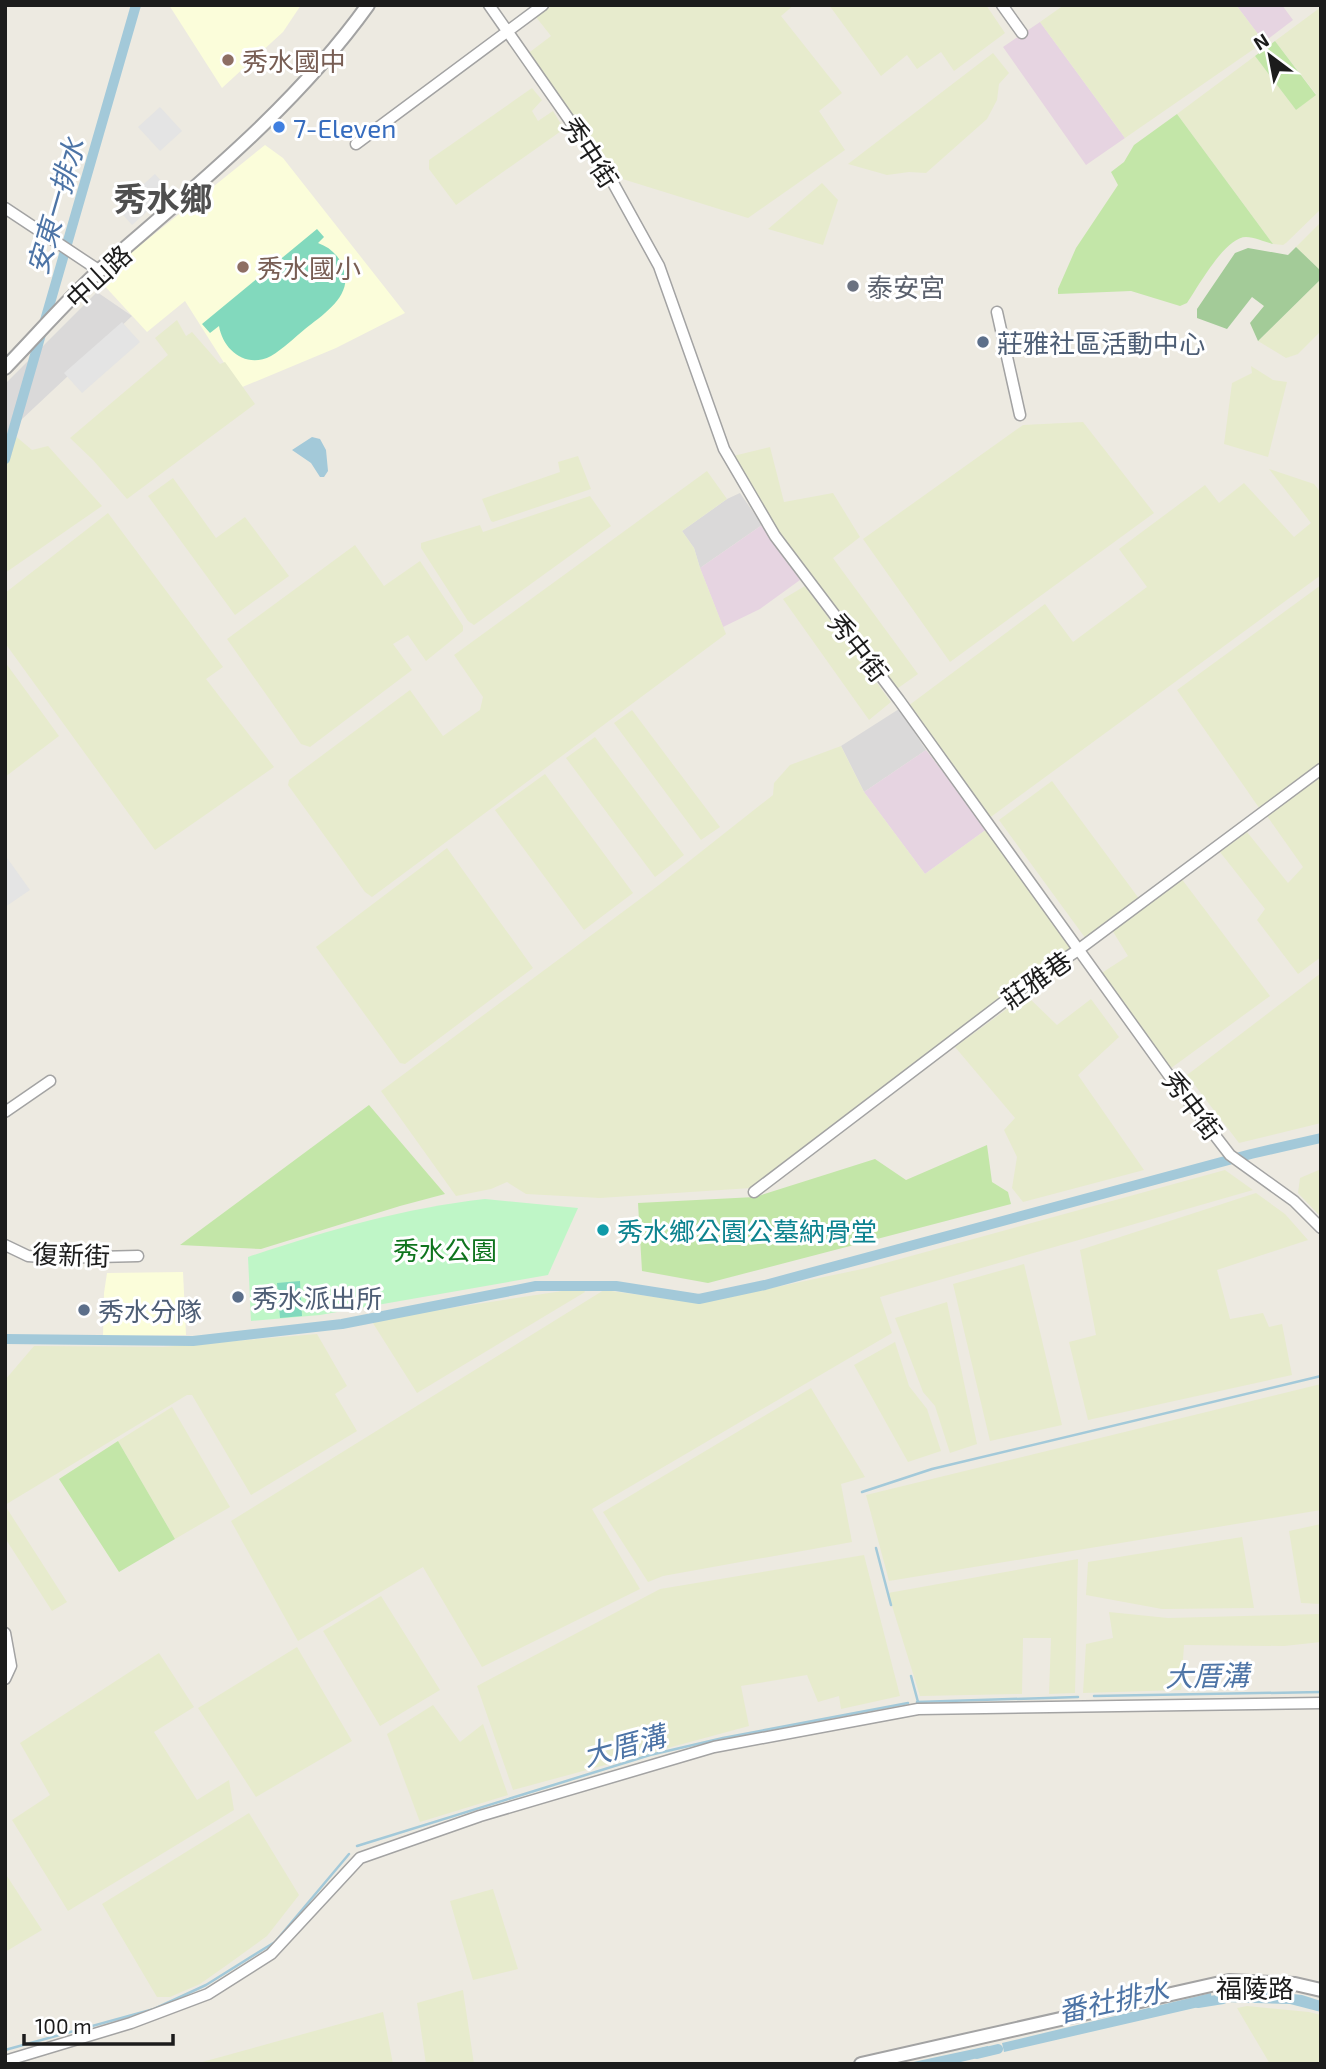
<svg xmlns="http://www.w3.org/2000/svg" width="1326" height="2069" viewBox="0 0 1326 2069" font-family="'Exo 2','Noto Sans TC',sans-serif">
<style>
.residential{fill:#dad9d9}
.industrial{fill:#e6d4e1}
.education{fill:#fbfdda}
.farmland{fill:#e7ebcd}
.grass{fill:#c3e6a8}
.forest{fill:#a3cb98}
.park{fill:#bff6c7}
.pitch{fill:#82d9bd}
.parking{fill:#e4e4e4}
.water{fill:#a3c9d9}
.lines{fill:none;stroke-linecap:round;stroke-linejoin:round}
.stream{stroke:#a3c9d9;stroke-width:2.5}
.canal{stroke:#a3c9d9;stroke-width:10}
.minor-casing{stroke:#a3a3a3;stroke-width:13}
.tertiary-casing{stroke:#a3a3a3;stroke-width:16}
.minor{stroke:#fff;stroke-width:10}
.tertiary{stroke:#fff;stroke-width:12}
.education-dot{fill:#8d6e63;stroke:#fff;stroke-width:2.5}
.shop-dot{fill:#3f7fe0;stroke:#fff;stroke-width:2.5}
.worship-dot{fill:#6b7280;stroke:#fff;stroke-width:2.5}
.service-dot{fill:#5c6f8a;stroke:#fff;stroke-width:2.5}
.culture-dot{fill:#0f9aa8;stroke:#fff;stroke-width:2.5}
.labels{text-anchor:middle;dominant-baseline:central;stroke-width:6;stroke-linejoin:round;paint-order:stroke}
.education-label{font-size:26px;fill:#785e54;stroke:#fff;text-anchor:start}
.shop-label{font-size:26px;fill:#366cbe;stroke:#fff;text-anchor:start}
.street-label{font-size:26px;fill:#1c1c1c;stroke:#fff}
.worship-label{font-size:26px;fill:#5b616d;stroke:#fff;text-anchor:start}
.service-label{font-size:26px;fill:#4e5e75;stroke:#fff;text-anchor:start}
.culture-label{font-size:26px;fill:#0d838f;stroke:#fff;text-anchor:start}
.park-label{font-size:26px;fill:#0f741e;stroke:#fff}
.water-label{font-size:28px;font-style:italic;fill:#4d74a6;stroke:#fff}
.district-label{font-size:33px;font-weight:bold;fill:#4f4f4f;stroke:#fff}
</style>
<rect width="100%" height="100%" fill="#edeae1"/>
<!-- residential -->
<path class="residential" d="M 97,292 L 132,316 L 5,435 L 5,384 Z
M 740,493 L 762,525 L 700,568 L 694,548 L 682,531 L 727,499 Z
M 899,709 L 926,750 L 864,792 L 841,746 Z"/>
<!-- industrial -->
<path class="industrial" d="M 1236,5 L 1282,5 L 1293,20 L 1264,42 Z
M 1040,22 L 1125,138 L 1086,165 L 1003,47 Z
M 762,525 L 800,580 L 760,609 L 723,627 L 700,568 Z
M 926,750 L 987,829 L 925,874 L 864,792 Z"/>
<!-- education -->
<path class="education" d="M 169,5 L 301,5 L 283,32 L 222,88 Z
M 265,145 L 283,158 L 405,313 L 336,348 L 240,388 L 185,301 L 147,332 L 101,282 L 132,252 Z
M 183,1272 L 186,1335 L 103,1336 L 104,1293 L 107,1273 Z"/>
<!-- farmland -->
<path class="farmland" d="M 553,5 L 794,5 L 781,16 L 842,93 L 819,111 L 845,150 L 748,218 L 600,172 L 522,58 L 551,36 L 536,17 Z
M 829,5 L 986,5 L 1005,33 L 954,71 L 941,52 L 917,69 L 907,55 L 881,76 Z
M 1064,5 L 1236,5 L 1264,42 L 1125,138 L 1040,22 Z
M 1321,7 L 1321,209 L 1286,243 L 1283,245 L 1273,244 L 1177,114 L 1255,56 L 1296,110 L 1316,94 L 1275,41 Z
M 993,53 L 1009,73 L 999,84 L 997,100 L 987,119 L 926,173 L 909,172 L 887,175 L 848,164 Z
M 532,88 L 542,100 L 532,111 L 538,121 L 553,111 L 564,129 L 456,205 L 429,169 L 429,160 Z
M 822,183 L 838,200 L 823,245 L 768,229 Z
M 1321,222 L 1321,271 L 1296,247 Z
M 1321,279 L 1321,331 L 1298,354 L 1286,358 L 1258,341 Z
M 177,320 L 186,336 L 192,332 L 220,364 L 225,362 L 255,404 L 127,499 L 93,460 L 70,438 L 168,355 L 155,338 Z
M 1251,366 L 1273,380 L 1287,382 L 1268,457 L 1224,444 L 1232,383 L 1252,373 Z
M 1083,422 L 1154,513 L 950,662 L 863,539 L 1023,425 Z
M 13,434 L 32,450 L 48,446 L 102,506 L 5,573 L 5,441 Z
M 770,447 L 784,502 L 833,493 L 860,537 L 833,558 L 918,674 L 891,693 L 725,458 Z
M 578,456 L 591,489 L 493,522 L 491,521 L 482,499 L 560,472 L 558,462 Z
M 1269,469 L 1314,484 L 1321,493 L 1321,575 L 988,819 L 908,706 L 1045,604 L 1073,642 L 1147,587 L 1119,549 L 1205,485 L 1219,503 L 1244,483 L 1294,537 L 1311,523 Z
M 707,471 L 727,499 L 682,531 L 694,548 L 700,568 L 726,634 L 372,897 L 365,892 L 288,785 L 289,780 L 410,690 L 443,736 L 480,710 L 483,697 L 454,655 Z
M 173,478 L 216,538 L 245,517 L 289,576 L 235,615 L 148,496 Z
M 590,496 L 611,526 L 474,625 L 468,621 L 421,548 L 421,543 L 480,525 L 483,532 Z
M 108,513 L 223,667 L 206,679 L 274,767 L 155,850 L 5,643 L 5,593 Z
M 355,545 L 384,586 L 420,561 L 463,626 L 463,631 L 426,661 L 408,635 L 393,644 L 412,670 L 310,747 L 301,744 L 227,639 Z
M 1321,585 L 1321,769 L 1262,812 L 1177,690 Z
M 805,586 L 891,702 L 869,720 L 783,599 Z
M 5,662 L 59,736 L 5,777 Z
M 632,710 L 720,827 L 701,840 L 614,723 Z
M 595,737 L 684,855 L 655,877 L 566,758 Z
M 841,746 L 864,792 L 925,874 L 987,829 L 1076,949 L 751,1188 L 600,1198 L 526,1194 L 507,1182 L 491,1189 L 456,1196 L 381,1091 L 659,885 L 773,795 L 774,783 L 790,765 Z
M 545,774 L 633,893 L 584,930 L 495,810 Z
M 1321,777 L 1321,957 L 1298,974 L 1257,920 L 1265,909 L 1220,852 L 1247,832 L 1288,883 L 1303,867 L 1267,816 Z
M 1052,781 L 1140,900 L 1086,939 L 999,820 Z
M 447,848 L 533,968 L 405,1064 L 400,1063 L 316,947 Z
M 1181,878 L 1270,996 L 1167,1071 L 1097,976 L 1128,956 L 1112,930 Z
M 1321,973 L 1321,1123 L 1239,1143 L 1187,1075 Z
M 1026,995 L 1057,1025 L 1091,999 L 1119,1037 L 1078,1075 L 1144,1170 L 1023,1202 L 1012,1188 L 1017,1157 L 1004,1130 L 1015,1118 L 955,1047 Z
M 1321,1169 L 1321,1217 L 1298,1193 L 1300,1178 Z
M 1225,1170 L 1253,1190 L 880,1297 L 892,1333 L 592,1509 L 640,1589 L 482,1667 L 423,1567 L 298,1641 L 231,1521 L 604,1290 L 699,1303 L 867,1268 Z
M 1256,1193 L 1285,1214 L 1308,1240 L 1217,1270 L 1230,1319 L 1263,1313 L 1269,1327 L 1282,1324 L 1292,1375 L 1088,1420 L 1069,1342 L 1096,1335 L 1080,1250 Z
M 1024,1264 L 1062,1425 L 990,1441 L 953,1284 Z
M 582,1288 L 585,1292 L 417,1393 L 371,1320 Z
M 947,1302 L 977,1444 L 950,1453 L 935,1406 L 923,1392 L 895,1318 Z
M 317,1334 L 347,1386 L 335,1394 L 357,1431 L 251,1495 L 192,1395 L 187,1395 L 5,1505 L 5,1380 L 34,1346 L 163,1347 Z
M 895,1342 L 909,1386 L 927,1409 L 941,1451 L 908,1462 L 854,1365 Z
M 1321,1384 L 1321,1510 L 889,1581 L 866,1495 Z
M 811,1388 L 865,1477 L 841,1484 L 852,1542 L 663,1576 L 648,1582 L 603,1512 Z
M 172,1407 L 230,1507 L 175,1539 L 118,1441 Z
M 6,1507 L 67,1602 L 52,1611 L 5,1538 Z
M 1321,1524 L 1321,1604 L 1301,1603 L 1289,1531 Z
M 1242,1537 L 1254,1608 L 1162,1609 L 1086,1595 L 1088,1562 Z
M 864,1555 L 900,1696 L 841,1709 L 839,1696 L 818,1702 L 807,1675 L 741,1686 L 749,1726 L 513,1790 L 477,1686 L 660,1589 Z
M 1078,1559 L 1075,1693 L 1049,1694 L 1051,1638 L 1023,1638 L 1022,1694 L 920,1696 L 888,1593 Z
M 381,1596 L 440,1690 L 380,1726 L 323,1631 Z
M 1109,1612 L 1168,1618 L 1321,1614 L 1321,1642 L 1284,1646 L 1184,1645 L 1181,1690 L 1083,1693 L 1086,1644 L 1113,1638 Z
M 297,1647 L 352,1741 L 256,1797 L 198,1708 Z
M 159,1653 L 194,1707 L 154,1732 L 197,1800 L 229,1780 L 234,1810 L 68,1911 L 12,1820 L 50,1795 L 20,1743 Z
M 433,1705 L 460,1742 L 483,1724 L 508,1795 L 420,1822 L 387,1734 Z
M 249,1813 L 299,1895 L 267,1936 L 227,1965 L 200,1984 L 170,1997 L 157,1997 L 102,1904 Z
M 5,1873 L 42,1930 L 5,1952 Z
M 493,1889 L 518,1969 L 473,1980 L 450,1901 Z
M 463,1990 L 474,2064 L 426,2064 L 417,2003 Z
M 1247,2006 L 1309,2012 L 1321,2015 L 1321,2064 L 1270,2064 L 1237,2008 Z
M 383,2012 L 393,2064 L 195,2064 Z"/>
<!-- grass -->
<path class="grass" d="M 1275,41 L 1316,95 L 1296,110 L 1255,56 Z
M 1177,114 L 1273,244 C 1265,242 1254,237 1246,237 C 1225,237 1198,287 1187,303 L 1180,306 L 1131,291 L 1058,294 L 1058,289 L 1076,248 L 1118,185 L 1111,172 L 1124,162 L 1134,145 Z
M 369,1105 L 445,1194 L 400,1206 L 261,1249 L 180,1245 Z
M 987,1145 L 992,1182 L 1008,1192 L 1011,1204 L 708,1283 L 642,1271 L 638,1203 L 755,1197 L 875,1159 L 906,1180 Z
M 118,1441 L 175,1539 L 119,1572 L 59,1479 Z"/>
<!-- forest -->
<path class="forest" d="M 1296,247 L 1321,271 L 1321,279 L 1258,341 L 1250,323 L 1264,306 L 1252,297 L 1227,329 L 1197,318 L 1197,309 L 1235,253 L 1248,248 L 1288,255 Z"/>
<!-- park -->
<path class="park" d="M 485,1199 L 578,1208 L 548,1275 L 320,1315 L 251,1321 L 248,1257 C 326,1231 403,1208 485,1199 Z"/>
<!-- pitch -->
<path class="pitch" d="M 317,229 L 324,237 L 318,243 C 329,247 337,254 342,264 C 356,294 325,313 305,329 C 294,338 283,349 271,356 C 246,369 223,350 219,326 L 210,333 L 202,324 Z
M 300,1281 L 302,1316 L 280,1318 L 277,1283 Z"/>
<!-- parking -->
<path class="parking" d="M 160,107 L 182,131 L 160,151 L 138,127 Z
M 155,174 L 170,191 L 132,225 L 117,208 Z
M 122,322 L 140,342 L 82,393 L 64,373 Z
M 5,855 L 30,890 L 5,907 Z"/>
<!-- water -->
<path class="water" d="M 312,437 L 320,439 L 326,450 L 328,471 L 324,477 L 320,477 L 311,463 L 292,450 Z
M 1256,1990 L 1302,1995 L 1321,2001 L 1321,2012 L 1290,2004 L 1225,2002 L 1224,1992 Z
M 1211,1993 L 1212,2004 L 1004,2052 L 1002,2043 Z
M 988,2046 L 991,2055 L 952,2064 L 904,2064 Z"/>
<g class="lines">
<!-- stream -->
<path class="stream" d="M 862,1492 L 932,1469 L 1321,1376
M 876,1548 L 891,1605
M 911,1676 L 918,1702
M 1094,1696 L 1321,1692
M 917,1702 L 1078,1697
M 357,1846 L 650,1755 L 723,1738 L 908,1703
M 5,2050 L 154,2009 L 206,1985 L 275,1942 L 349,1854"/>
<!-- canal -->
<path class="canal" d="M 5,459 L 136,5
M 5,1339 L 193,1341 L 342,1324 L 536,1286 L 616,1286 L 699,1299 L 765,1285 L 1251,1154 L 1321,1138
M 1198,2003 L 1223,1999
M 977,2054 L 998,2049"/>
<defs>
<path id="minor" d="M 489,5 L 612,181 L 659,266 L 724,449 L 775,536 L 899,700 L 1173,1081 L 1230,1155 L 1294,1201 L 1321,1228
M 1002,5 L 1022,33
M 356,144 L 543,5
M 5,208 L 100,271
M 997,312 L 1020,415
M 5,1112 L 50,1081
M 754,1192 L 1022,988 L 1078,950 L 1321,769
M 5,1245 L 28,1256 L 56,1258 L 138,1256
M 5,1633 L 11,1666 L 5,1679
M 5,2061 L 131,2023 L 208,1994 L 271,1954 L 360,1858 L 480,1816 L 714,1747 L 918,1709 L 1321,1703"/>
<path id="tertiary" d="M 5,368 C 37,335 68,299 102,268 C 196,186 295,107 368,5
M 5,2063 L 12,2064
M 861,2064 L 1229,1981 L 1295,1984 L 1321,1990"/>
</defs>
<!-- minor casing -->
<use href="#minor" class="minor-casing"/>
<!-- tertiary casing -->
<use href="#tertiary" class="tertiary-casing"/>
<!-- minor -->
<use href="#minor" class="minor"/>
<!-- tertiary -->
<use href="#tertiary" class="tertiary"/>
</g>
<!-- markers -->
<g class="education-dot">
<circle cx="228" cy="60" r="7"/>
<circle cx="243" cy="267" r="7"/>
</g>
<circle class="shop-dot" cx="279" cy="127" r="7"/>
<circle class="worship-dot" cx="853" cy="286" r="7"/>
<g class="service-dot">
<circle cx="983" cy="342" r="7"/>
<circle cx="238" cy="1297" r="7"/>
<circle cx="84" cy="1310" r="7"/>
</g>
<circle class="culture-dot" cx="603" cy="1230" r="7"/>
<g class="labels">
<!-- education labels -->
<g class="education-label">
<text x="242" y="60">秀水國中</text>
<text x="257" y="267">秀水國小</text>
</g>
<!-- shop labels -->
<g class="shop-label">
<text x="293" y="127">7-Eleven</text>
</g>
<!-- street labels -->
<g class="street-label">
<text transform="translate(591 152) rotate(57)">秀中街</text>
<text transform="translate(98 276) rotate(-43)">中山路</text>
<text transform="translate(859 647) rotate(52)">秀中街</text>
<text transform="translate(1036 979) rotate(-35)">莊雅巷</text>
<text transform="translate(1193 1105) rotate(53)">秀中街</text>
<text transform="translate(71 1254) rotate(2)">復新街</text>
<text x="1255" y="1987">福陵路</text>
</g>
<!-- worship labels -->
<g class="worship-label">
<text x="867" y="286">泰安宮</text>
</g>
<!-- service labels -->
<g class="service-label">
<text x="997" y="342">莊雅社區活動中心</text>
<text x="252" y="1297">秀水派出所</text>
<text x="98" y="1310">秀水分隊</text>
</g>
<!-- culture labels -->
<g class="culture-label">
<text x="617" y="1230">秀水鄉公園公墓納骨堂</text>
</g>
<!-- park labels -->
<g class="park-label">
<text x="445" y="1249">秀水公園</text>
</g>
<!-- water labels -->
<g class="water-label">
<text transform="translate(55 206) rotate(-74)">安東一排水</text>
<text transform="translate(1207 1675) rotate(-1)">大厝溝</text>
<text transform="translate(624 1745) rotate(-15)">大厝溝</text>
<text transform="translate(1113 2000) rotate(-12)">番社排水</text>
</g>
<!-- district labels -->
<g class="district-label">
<text x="163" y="198">秀水鄉</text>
</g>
</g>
<!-- border -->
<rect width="1326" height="2069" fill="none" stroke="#1c1c1c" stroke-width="14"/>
<!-- north arrow -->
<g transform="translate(1270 56) rotate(328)" stroke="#ffffff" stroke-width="5" paint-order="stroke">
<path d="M0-5L12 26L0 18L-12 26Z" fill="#1c1c1c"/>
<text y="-10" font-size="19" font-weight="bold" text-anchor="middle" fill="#1c1c1c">N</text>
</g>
<!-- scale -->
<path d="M24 2034v10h149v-10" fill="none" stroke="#1c1c1c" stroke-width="3.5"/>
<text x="35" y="2034" font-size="21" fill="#1c1c1c" stroke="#ffffff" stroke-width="5" paint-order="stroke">100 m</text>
</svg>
